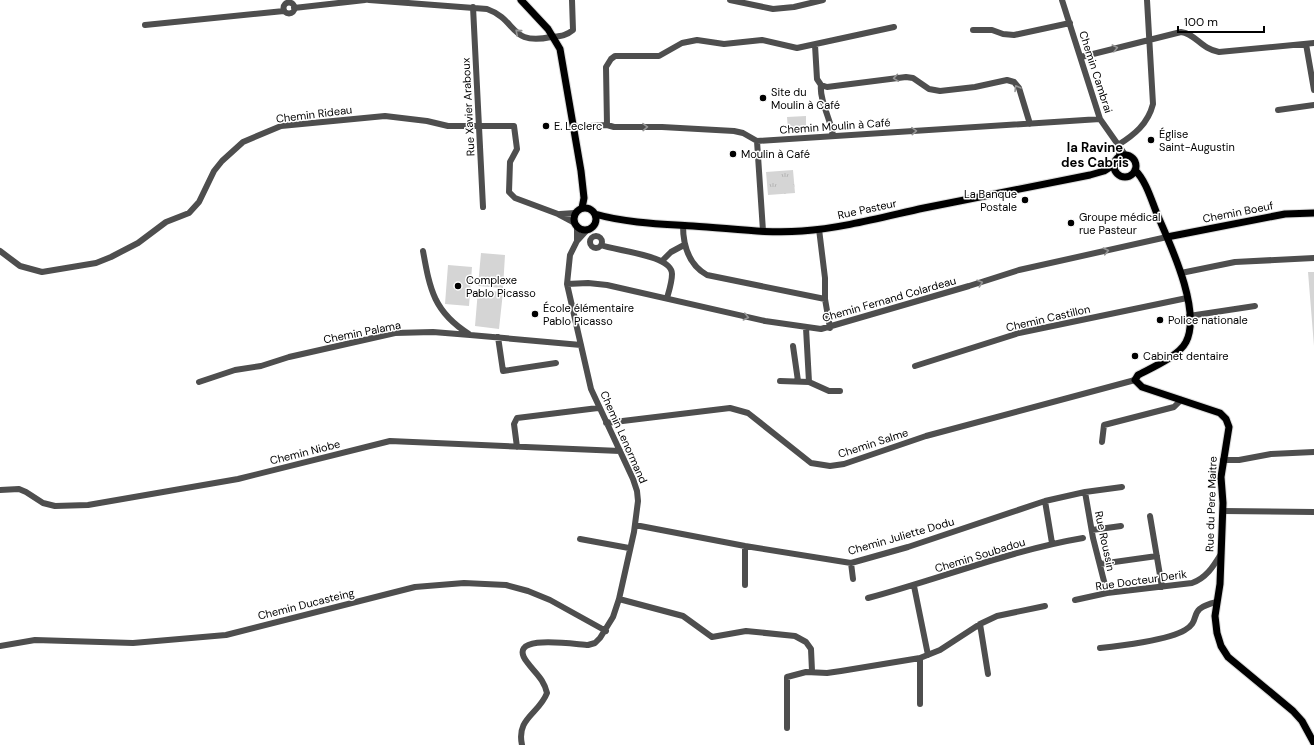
<svg xmlns="http://www.w3.org/2000/svg" width="1314" height="745" viewBox="0 0 1314 745" font-family="'DM Sans',sans-serif">
<style>
.park{fill:url(#park-tufts)}
.garden{fill:#d5d5d5}
.lines{fill:none;stroke-linecap:round;stroke-linejoin:round}
.major-casing{stroke:#dbdbdb;stroke-width:9}
.minor{stroke:#4e4e4e;stroke-width:6}
.major{stroke:#000;stroke-width:7}
.oneway{stroke:#959595}
.poi-dot{fill:#000;stroke:#fff;stroke-width:1.5}
.labels{text-anchor:middle;dominant-baseline:central;stroke-width:3;stroke-linejoin:round;paint-order:stroke}
.street-label{font-size:11px;fill:#000;stroke:#fff}
.poi-label{font-size:11px;fill:#000;stroke:#fff;text-anchor:start}
.quarter-label{font-size:13px;font-weight:bold;fill:#000;stroke:#fff}
</style>
<defs>
<pattern id="park-tufts" width="24" height="20" patternUnits="userSpaceOnUse"><rect width="24" height="20" fill="#d5d5d5"/><path d="M3 7l-1-3M5 7V3M7 7l1-3M15 17l-1-3M17 17v-4M19 17l1-3" fill="none" stroke="#b5b5b5"/></pattern>
</defs>
<rect width="100%" height="100%" fill="#fff"/>
<!-- park -->
<path class="park" d="M 793,170 L 795,193 L 768,195 L 766,172 Z"/>
<!-- garden -->
<path class="garden" d="M 806,116 L 806,129 L 788,130 L 787,117 Z
M 481,253 L 505,255 L 503,288 L 478,286 Z
M 448,265 L 472,267 L 469,306 L 445,304 Z
M 1308,272 L 1314,272 L 1314,346 Z
M 478,290 L 503,292 L 499,329 L 475,326 Z"/>
<g class="lines">
<defs>
<path id="major" d="M 521,0 L 548,29 L 560,49 L 581,171 L 584,198 L 582,208
M1114 166a11 11 0 1 1 22 0a11 11 0 1 1-22 0Z
M 1135,170 C 1146,181 1151,199 1157,214 C 1170,244 1202,311 1186,342 C 1179,356 1151,368 1138,375 L 1135,380 L 1142,387 L 1220,413 L 1226,419 L 1229,427 L 1221,477 L 1223,503 L 1220,584 L 1215,616 L 1217,633 L 1221,646 L 1228,657 L 1293,711 L 1302,721 L 1314,743
M574 219a11 11 0 1 1 22 0a11 11 0 1 1-22 0Z
M 595,214 C 626,223 661,224 693,226 C 729,228 766,234 802,231 C 843,228 883,217 924,208 C 979,197 1034,186 1090,175 L 1104,171 L 1115,164
M 1167,237 L 1285,214 L 1314,213"/>
</defs>
<!-- major casing -->
<use href="#major" class="major-casing"/>
<!-- minor -->
<path class="minor" d="M 369,0 L 487,9 C 518,20 509,46 551,37 C 560,36 566,36 573,30 L 572,0
M 730,0 L 773,9 L 794,7 L 823,0
M 1062,0 L 1100,119 L 1126,156
M283.5 8a5.5 5.5 0 1 1 11 0a5.5 5.5 0 1 1-11 0Z
M 473,7 L 483,207
M 294,8 L 365,0
M 145,25 L 284,11
M 973,30 L 992,30 L 1003,34 L 1014,35 L 1070,23
M 1306,44 L 1314,90
M 815,45 L 817,79 L 821,85 C 819,99 831,121 833,135
M 1081,57 L 1181,32 C 1196,34 1201,49 1219,52 L 1314,43
M 821,85 L 827,87 L 906,77 L 913,78 L 929,89 L 940,91 L 975,87 L 1007,80 L 1014,82 L 1019,88 L 1030,124
M 1278,110 L 1314,105
M 607,125 L 606,67 L 611,59 L 615,56 L 659,56 L 682,43 L 697,40 L 724,44 L 762,40 L 797,48 L 894,27
M 573,127 L 607,125 L 614,127 L 662,127 L 734,131 L 743,133 L 757,141 L 1100,119
M 757,141 L 763,231
M 1118,145 C 1134,135 1148,124 1153,104 L 1147,0
M 1119,158 L 1119,147
M 560,214 L 575,213
M 683,225 C 683,245 689,265 707,275 L 825,299
M 577,226 L 577,241
M 819,229 L 825,278 L 825,299 L 830,328
M590 242a6 6 0 1 1 12 0a6 6 0 1 1-12 0Z
M 601,245 C 616,251 672,255 672,274 C 672,282 669,291 667,298
M 0,251 L 20,266 L 42,272 L 96,263 L 111,257 L 138,243 L 166,222 L 189,213 L 199,202 L 214,171 L 222,161 L 243,142 L 281,126 L 385,116 L 427,121 L 448,126 L 514,126 L 517,149 L 510,162 L 509,192 L 515,198 L 558,214 L 575,223
M 423,251 C 430,290 434,312 469,334
M 662,261 L 671,252 L 684,245
M 1181,273 L 1235,262 L 1314,258
M 567,284 L 588,283 L 607,285 L 765,321 L 821,329 L 969,286 L 1019,270 L 1167,237
M 1189,316 L 1255,306
M 806,328 L 809,382
M 498,337 L 503,371 L 556,363
M 793,346 L 798,381
M 915,366 L 1019,333 L 1187,298
M 780,381 L 809,382 L 829,391 L 840,391
M 199,382 L 235,370 L 261,366 L 289,357 L 395,333 L 433,332 L 470,335 L 581,345
M 606,423 L 730,408 L 748,413 L 811,463 L 830,466 L 844,464 L 926,436 L 1135,380
M 1102,442 L 1104,425 L 1174,407 L 1181,400
M 517,447 L 514,424 L 517,418 L 598,408
M 1223,460 L 1239,460 L 1271,454 L 1314,452
M 0,490 L 19,489 L 26,492 L 43,503 L 55,506 L 88,505 L 238,479 L 390,441 L 620,451
M 1085,492 L 1093,538 L 1107,593
M 1045,501 L 1052,543
M 1223,511 L 1314,512
M 1150,516 L 1162,587
M 635,525 L 745,546 L 851,563 L 908,547 L 1045,501 L 1085,492 L 1122,487
M 1092,530 L 1121,526
M 580,539 L 629,548
M 851,563 L 853,579
M 1100,564 L 1157,556
M 745,585 L 745,546
M 914,586 L 928,655
M 868,598 C 939,579 1012,550 1083,538
M 619,599 L 683,616 L 712,637 L 746,631 L 795,636 L 806,642 L 811,649 L 812,671
M 1075,600 L 1107,593 L 1192,583 C 1206,578 1213,567 1221,554
M 980,624 L 988,674
M 0,646 L 35,640 L 133,643 L 226,635 L 415,587 L 464,583 L 506,585 L 528,591 L 550,600 L 606,631
M 1100,648 C 1120,646 1169,640 1185,630 C 1203,620 1185,609 1217,602
M 920,658 L 920,704
M 787,728 L 787,677 L 806,672 L 827,673 L 841,671 L 920,658 L 940,650 L 980,624 L 997,616 L 1045,606
M 522,745 C 516,718 539,714 547,693 C 544,679 535,673 527,662 C 504,632 578,645 588,645 L 595,643 L 600,638 L 613,617 L 619,599 L 634,532 L 638,501 L 637,491 L 633,479 L 591,389 L 567,284 L 570,255 L 577,241 L 587,230"/>
<!-- major -->
<use href="#major" class="major"/>
</g>
<!-- one-way arrows -->
<defs><path id="oneway-chevron" d="M-2-3.5L2.5 0L-2 3.5" fill="none" stroke-width="1.6" stroke-linecap="round" stroke-linejoin="round"/></defs>
<g class="oneway">
<use href="#oneway-chevron" transform="translate(518 32) rotate(-140)"/>
<use href="#oneway-chevron" transform="translate(1115 48) rotate(-14)"/>
<use href="#oneway-chevron" transform="translate(896 78) rotate(172)"/>
<use href="#oneway-chevron" transform="translate(1017 88) rotate(-121)"/>
<use href="#oneway-chevron" transform="translate(645 127) rotate(-1)"/>
<use href="#oneway-chevron" transform="translate(914 131) rotate(-3)"/>
<use href="#oneway-chevron" transform="translate(1106 251) rotate(-12)"/>
<use href="#oneway-chevron" transform="translate(980 283) rotate(-18)"/>
<use href="#oneway-chevron" transform="translate(746 317) rotate(13)"/>
</g>
<!-- markers -->
<g class="poi-dot">
<circle cx="763" cy="98" r="4"/>
<circle cx="546" cy="126" r="4"/>
<circle cx="1151" cy="140" r="4"/>
<circle cx="733" cy="154" r="4"/>
<circle cx="1025" cy="200" r="4"/>
<circle cx="1071" cy="223" r="4"/>
<circle cx="458" cy="286" r="4"/>
<circle cx="535" cy="314" r="4"/>
<circle cx="1160" cy="320" r="4"/>
<circle cx="1135" cy="356" r="4"/>
</g>
<g class="labels">
<!-- street labels -->
<g class="street-label">
<text transform="translate(1096 72) rotate(72)">Chemin Cambrai</text>
<text transform="translate(468 107) rotate(-93)">Rue Xavier Araboux</text>
<text transform="translate(314 114) rotate(-7)">Chemin Rideau</text>
<text transform="translate(835 126) rotate(-4)">Chemin Moulin à Café</text>
<text transform="translate(867 209) rotate(-12)">Rue Pasteur</text>
<text transform="translate(1238 212) rotate(-11)">Chemin Boeuf</text>
<text transform="translate(889 299) rotate(-16)">Chemin Fernand Colardeau</text>
<text transform="translate(1048 318) rotate(-13)">Chemin Castillon</text>
<text transform="translate(362 332) rotate(-11)">Chemin Palama</text>
<text transform="translate(624 437) rotate(66)">Chemin Lenormand</text>
<text transform="translate(873 443) rotate(-18)">Chemin Salme</text>
<text transform="translate(305 452) rotate(-14)">Chemin Niobe</text>
<text transform="translate(1211 504) rotate(-88)">Rue du Pere Maitre</text>
<text transform="translate(901 536) rotate(-16)">Chemin Juliette Dodu</text>
<text transform="translate(1105 541) rotate(78)">Rue Roussin</text>
<text transform="translate(980 555) rotate(-17)">Chemin Soubadou</text>
<text transform="translate(1141 580) rotate(-8)">Rue Docteur Derik</text>
<text transform="translate(306 604) rotate(-14)">Chemin Ducasteing</text>
</g>
<!-- poi labels -->
<g class="poi-label">
<text x="771" y="92">Site du<tspan x="771" dy="13">Moulin à Café</tspan></text>
<text x="554" y="126">E. Leclerc</text>
<text x="1159" y="134">Église<tspan x="1159" dy="13">Saint-Augustin</tspan></text>
<text x="741" y="154">Moulin à Café</text>
<text x="1017" y="194" text-anchor="end">La Banque<tspan x="1017" dy="13">Postale</tspan></text>
<text x="1079" y="217">Groupe médical<tspan x="1079" dy="13">rue Pasteur</tspan></text>
<text x="466" y="280">Complexe<tspan x="466" dy="13">Pablo Picasso</tspan></text>
<text x="543" y="308">École élémentaire<tspan x="543" dy="13">Pablo Picasso</tspan></text>
<text x="1168" y="320">Police nationale</text>
<text x="1143" y="356">Cabinet dentaire</text>
</g>
<!-- quarter labels -->
<g class="quarter-label">
<text x="1095" y="147">la Ravine<tspan x="1095" dy="15">des Cabris</tspan></text>
</g>
</g>
<!-- scale -->
<path d="M1178 26v6h86v-6" fill="none" stroke="#000000" stroke-width="2"/>
<text x="1184" y="26" font-size="12" fill="#000000" stroke="#ffffff" stroke-width="3" paint-order="stroke">100 m</text>
</svg>
